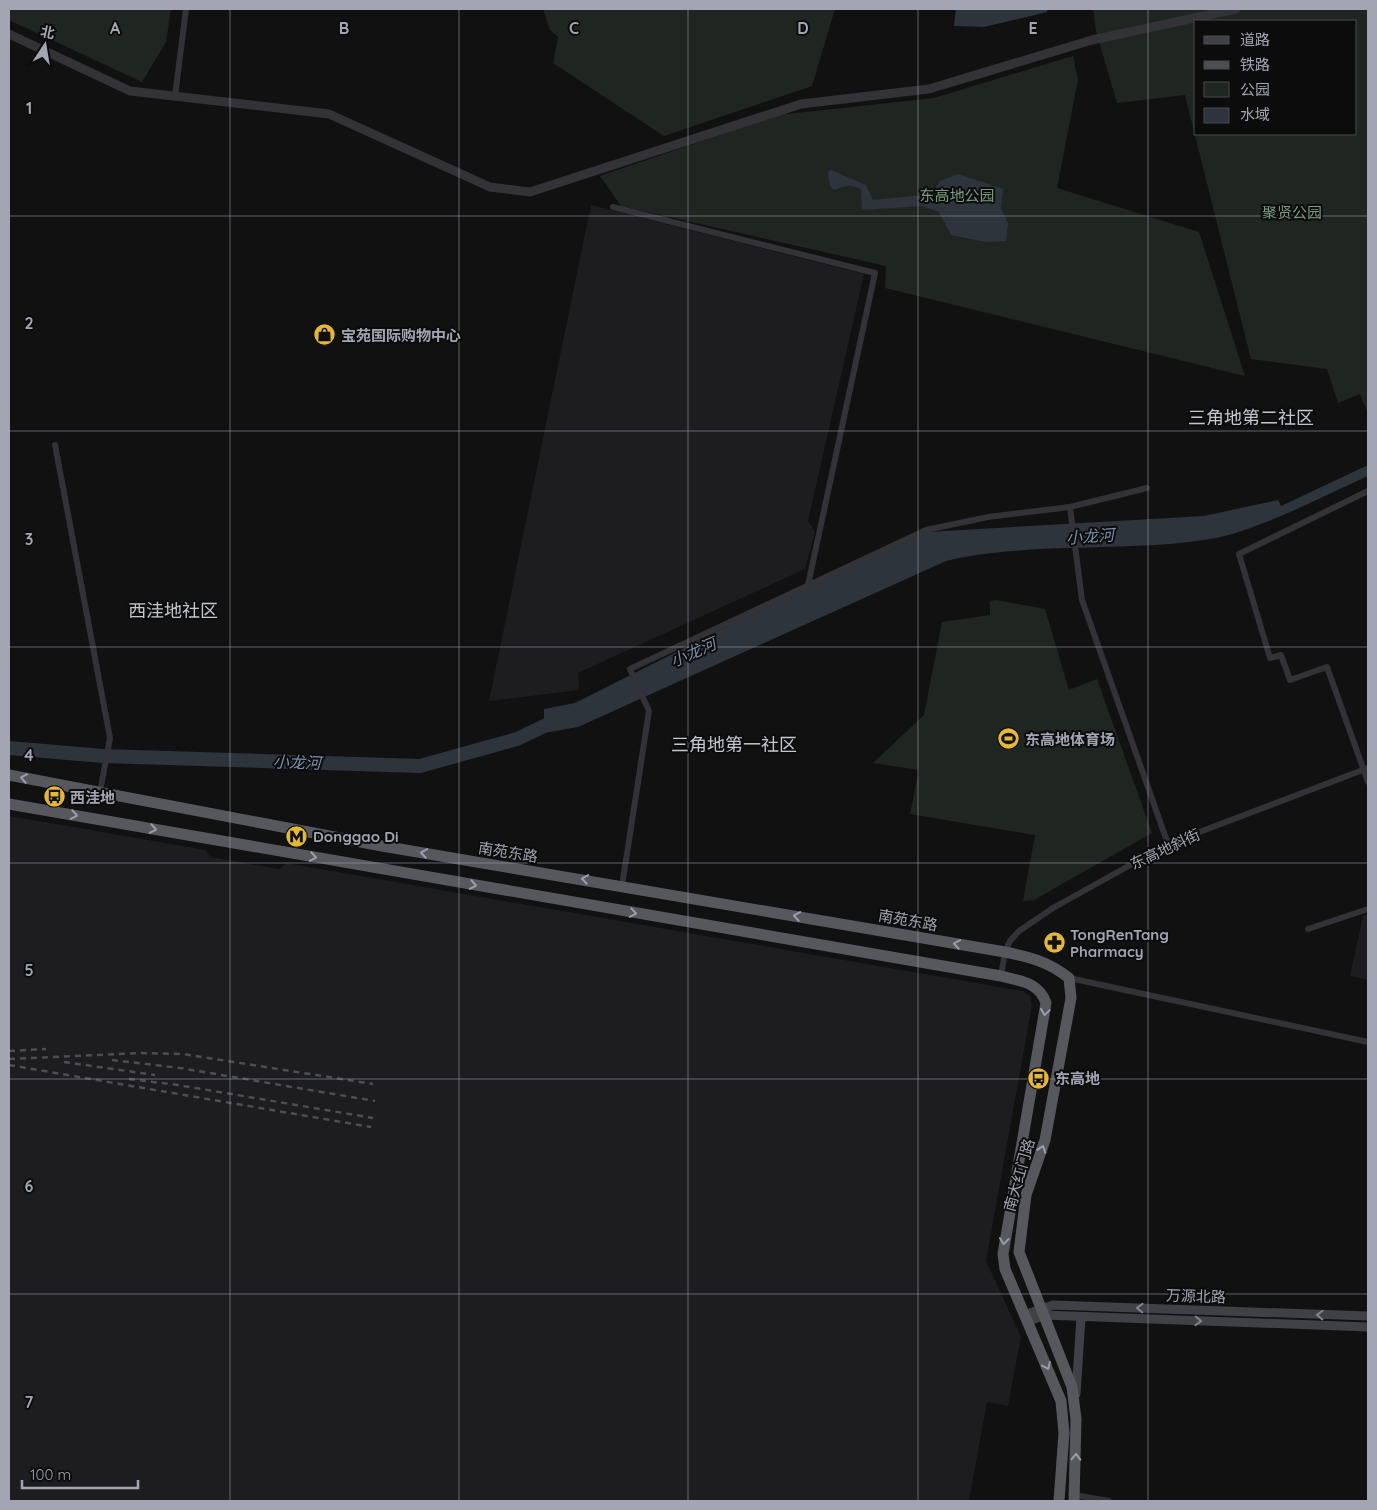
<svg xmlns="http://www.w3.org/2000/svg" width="1377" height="1510" viewBox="0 0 1377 1510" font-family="Quicksand,'Noto Sans SC',sans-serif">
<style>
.built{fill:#1d1d1f}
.green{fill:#1f2621;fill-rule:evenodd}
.water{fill:#2d343c}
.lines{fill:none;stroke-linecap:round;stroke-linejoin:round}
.river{stroke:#2d343c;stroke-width:14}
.minor{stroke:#323237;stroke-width:6}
.tertiary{stroke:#323237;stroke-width:9}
.secondary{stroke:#404147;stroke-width:9}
.trunk{stroke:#56585e;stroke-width:11}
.rail{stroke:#4d4e54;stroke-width:2.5;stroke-dasharray:6 5;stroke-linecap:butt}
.oneway{stroke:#9b9eaa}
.oneway2{stroke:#80838d}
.grid{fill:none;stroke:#a3a6b2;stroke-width:1;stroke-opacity:0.55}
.labels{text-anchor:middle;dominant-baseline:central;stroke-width:4;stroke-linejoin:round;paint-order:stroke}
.park-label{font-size:15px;fill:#7b9c80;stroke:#0c0c0d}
.poi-label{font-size:15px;font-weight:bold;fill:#a3a6b2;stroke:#0c0c0d;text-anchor:start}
.street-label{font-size:15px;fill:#a3a6b2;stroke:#0c0c0d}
.water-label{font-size:16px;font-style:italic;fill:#7c91ab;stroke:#0c0c0d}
.quarter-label{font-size:18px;fill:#c4c6ce;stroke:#0c0c0d}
.grid-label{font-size:16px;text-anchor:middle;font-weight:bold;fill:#a3a6b2;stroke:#0c0c0d;stroke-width:4;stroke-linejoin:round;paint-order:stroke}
</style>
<rect width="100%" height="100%" fill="#111112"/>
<!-- built -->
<path class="built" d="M 591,205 L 864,274 L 808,521 L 815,532 L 805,569 L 578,673 L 579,690 L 489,701 Z
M 9,816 L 206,850 L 210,857 L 280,869 L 286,863 L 1023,991 L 1030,996 L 1032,1005 L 986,1261 L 1021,1337 L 1008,1406 L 987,1402 L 969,1501 L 9,1501 Z
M 1368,914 L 1368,980 L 1350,976 L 1363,916 Z"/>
<!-- green -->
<path class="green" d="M 9,9 L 171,9 L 166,42 L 142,82 L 9,20 Z
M 543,9 L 835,9 L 812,86 L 664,136 L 553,63 L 558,37 L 550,30 Z
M 1093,9 L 1368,9 L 1368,413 L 1360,394 L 1338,403 L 1327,369 L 1251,359 L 1185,95 L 1117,103 L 1096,31 ZM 1196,21 L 1356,21 L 1356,134 L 1196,134 Z
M 1073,56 L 1078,80 L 1057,188 L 1199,232 L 1245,376 L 885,288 L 886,266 L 621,206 L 600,176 L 778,115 L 934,98 Z
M 997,600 L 1045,609 L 1069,690 L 1097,679 L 1152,833 L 1034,900 L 1023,901 L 1035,835 L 910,814 L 919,770 L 873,763 L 924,715 L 942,622 L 990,615 L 990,601 Z"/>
<!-- water -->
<path class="water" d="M 956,9 L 1047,9 L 1047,12 L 984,27 L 954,26 Z
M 831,170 L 866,185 L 873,200 L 932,194 L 940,181 L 958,174 L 1003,189 L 1001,208 L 1008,223 L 1006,241 L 986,242 L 951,235 L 939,212 L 922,206 L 862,210 L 861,189 L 849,185 L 834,190 L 830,186 L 828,172 Z
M 1368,465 L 1368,476 C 1323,496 1258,531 1210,539 C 1125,553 1029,541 946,561 L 578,727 L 544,733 L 544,709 L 575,703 L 738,621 L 927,532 L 1204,516 L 1278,500 L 1281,506 Z"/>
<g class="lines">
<!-- river -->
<path class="river" d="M 9,748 L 103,756 L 420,766 L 517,739 L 559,719"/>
<!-- minor -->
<path class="minor" d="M 175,96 L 186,9
M 613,207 L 875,273 L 808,585
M 55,445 L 110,738 L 100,792
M 1368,491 L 1239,554 L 1270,658 L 1281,655 L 1290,680 L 1327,667 L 1368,782
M 1070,507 L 1082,600 L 1168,844
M 622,886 L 649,711 L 630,669 L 926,530 L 988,517 L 1070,507 L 1147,488
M 1308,929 L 1368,909
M 1001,976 L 1005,952 L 1010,941 L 1019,931 L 1053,908 L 1168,844 L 1368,768
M 1069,978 L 1368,1042
M 1074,1495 L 1109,1501"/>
<!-- tertiary -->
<path class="tertiary" d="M 9,34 L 130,91 L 329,114 L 490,187 L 530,192 L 801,104 L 929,89 L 1092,40 L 1236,9"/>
<!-- secondary -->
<path class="secondary" d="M 1024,1315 L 1053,1305 L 1368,1316
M 1027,1322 L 1044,1315 L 1368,1327
M 1076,1394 L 1081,1317"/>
<!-- trunk -->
<path class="trunk" d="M 9,775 L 382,846 L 1005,952 C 1030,957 1049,962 1069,978 L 1071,998 L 1045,1140 L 1026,1195 L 1019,1252 L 1072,1387 L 1076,1419 L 1074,1501
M 9,804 L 1001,976 C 1020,981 1039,982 1046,1003 L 1003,1254 L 1005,1269 L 1061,1401 L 1064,1433 L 1059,1501"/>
<!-- rail -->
<path class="rail" d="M 9,1051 L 46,1049
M 9,1059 L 139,1053 L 183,1054 L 373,1084
M 112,1060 L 180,1068 L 375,1101
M 64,1062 L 155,1075
M 9,1065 L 371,1127
M 129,1079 L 178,1085 L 373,1118"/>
</g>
<!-- one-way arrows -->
<defs><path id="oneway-chevron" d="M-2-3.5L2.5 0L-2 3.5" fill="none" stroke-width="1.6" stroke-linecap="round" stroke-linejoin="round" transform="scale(1.25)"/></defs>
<g class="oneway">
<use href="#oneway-chevron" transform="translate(24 778) rotate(-169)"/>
<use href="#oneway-chevron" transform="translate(74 815) rotate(10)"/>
<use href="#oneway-chevron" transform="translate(153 829) rotate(10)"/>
<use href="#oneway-chevron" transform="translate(424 853) rotate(-170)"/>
<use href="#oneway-chevron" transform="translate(313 857) rotate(10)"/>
<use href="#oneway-chevron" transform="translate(585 879) rotate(-170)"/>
<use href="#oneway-chevron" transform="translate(473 885) rotate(10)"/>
<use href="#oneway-chevron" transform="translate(633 913) rotate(10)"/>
<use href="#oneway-chevron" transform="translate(797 916) rotate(-170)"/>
<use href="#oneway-chevron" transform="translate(957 944) rotate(-170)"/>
<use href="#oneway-chevron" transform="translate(1045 1012) rotate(98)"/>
<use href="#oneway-chevron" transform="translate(1042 1149) rotate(-71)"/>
<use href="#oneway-chevron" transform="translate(1004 1241) rotate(96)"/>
<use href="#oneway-chevron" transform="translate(1047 1366) rotate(65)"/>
<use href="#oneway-chevron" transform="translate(1076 1457) rotate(-88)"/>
</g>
<g class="oneway2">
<use href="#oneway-chevron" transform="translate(1140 1308) rotate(-178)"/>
<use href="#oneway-chevron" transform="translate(1320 1315) rotate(-178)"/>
<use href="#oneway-chevron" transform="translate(1198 1321) rotate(2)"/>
</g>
<!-- grid -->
<path class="grid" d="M 230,9 L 230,1501M 459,9 L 459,1501M 688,9 L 688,1501M 918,9 L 918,1501M 1148,9 L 1148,1501M 9,216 L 1368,216M 9,431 L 1368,431M 9,647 L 1368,647M 9,863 L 1368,863M 9,1079 L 1368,1079M 9,1294 L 1368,1294"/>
<!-- icons -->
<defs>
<symbol id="shop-disc" viewBox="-11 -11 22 22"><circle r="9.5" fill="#e4b737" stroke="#0c0c0d"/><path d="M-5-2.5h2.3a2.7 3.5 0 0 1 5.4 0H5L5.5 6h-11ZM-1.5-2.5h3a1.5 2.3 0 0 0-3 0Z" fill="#111"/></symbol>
<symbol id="stadium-disc" viewBox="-11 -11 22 22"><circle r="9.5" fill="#e4b737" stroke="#0c0c0d"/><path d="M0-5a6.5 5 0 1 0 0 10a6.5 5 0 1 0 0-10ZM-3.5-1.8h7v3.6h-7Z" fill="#111"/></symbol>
<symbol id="bus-disc" viewBox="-11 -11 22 22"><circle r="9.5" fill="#e4b737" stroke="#0c0c0d"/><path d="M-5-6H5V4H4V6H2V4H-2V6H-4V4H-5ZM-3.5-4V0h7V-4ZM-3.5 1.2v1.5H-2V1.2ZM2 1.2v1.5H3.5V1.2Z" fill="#111"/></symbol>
<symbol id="metro-disc" viewBox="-11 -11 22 22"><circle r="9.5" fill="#e4b737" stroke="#0c0c0d"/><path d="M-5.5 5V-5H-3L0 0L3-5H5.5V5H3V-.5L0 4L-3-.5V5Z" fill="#111"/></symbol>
<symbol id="pharmacy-disc" viewBox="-11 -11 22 22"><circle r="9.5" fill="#e4b737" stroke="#0c0c0d"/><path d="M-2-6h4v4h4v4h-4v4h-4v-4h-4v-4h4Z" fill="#111"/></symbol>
</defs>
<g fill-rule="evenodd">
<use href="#shop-disc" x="312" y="322" width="25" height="25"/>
<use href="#stadium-disc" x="996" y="726" width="25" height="25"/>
<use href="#bus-disc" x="42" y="784" width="25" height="25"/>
<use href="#metro-disc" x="284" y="824" width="25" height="25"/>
<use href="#pharmacy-disc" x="1042" y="930" width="25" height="25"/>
<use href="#bus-disc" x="1026" y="1066" width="25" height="25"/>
</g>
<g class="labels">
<!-- park labels -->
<g class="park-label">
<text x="957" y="195">东高地公园</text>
<text x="1292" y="212">聚贤公园</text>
</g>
<!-- poi labels -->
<g class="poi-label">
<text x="341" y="335">宝苑国际购物中心</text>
<text x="1025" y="739">东高地体育场</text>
<text x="70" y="797">西洼地</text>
<text x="313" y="836">Donggao Di</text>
<text x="1070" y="934">TongRenTang<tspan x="1070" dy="17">Pharmacy</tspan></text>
<text x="1055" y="1078">东高地</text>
</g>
<!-- street labels -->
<g class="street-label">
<text transform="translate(1165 849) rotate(-25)">东高地斜街</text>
<text transform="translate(508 852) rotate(9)">南苑东路</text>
<text transform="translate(908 920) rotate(10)">南苑东路</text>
<text transform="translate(1019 1175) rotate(-74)">南大红门路</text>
<text transform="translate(1196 1296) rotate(2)">万源北路</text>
</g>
<!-- water labels -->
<g class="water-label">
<text transform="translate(1090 536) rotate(-4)">小龙河</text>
<text transform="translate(693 652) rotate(-24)">小龙河</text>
<text transform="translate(297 762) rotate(2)">小龙河</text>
</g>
<!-- quarter labels -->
<g class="quarter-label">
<text x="1251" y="417">三角地第二社区</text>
<text x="173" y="610">西洼地社区</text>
<text x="734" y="744">三角地第一社区</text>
</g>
</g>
<g class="grid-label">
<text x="115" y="34">A</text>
<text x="344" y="34">B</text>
<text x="574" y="34">C</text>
<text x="803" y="34">D</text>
<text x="1033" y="34">E</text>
<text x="29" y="114">1</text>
<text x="29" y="329">2</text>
<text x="29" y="545">3</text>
<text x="29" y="761">4</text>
<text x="29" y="976">5</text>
<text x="29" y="1192">6</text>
<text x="29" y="1408">7</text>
</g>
<!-- border -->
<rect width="1377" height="1510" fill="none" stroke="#a3a6b2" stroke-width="20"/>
<!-- legend -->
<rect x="1194" y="20" width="162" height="115" fill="#0c0c0d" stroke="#484a4f"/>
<rect x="1204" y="36" width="25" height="8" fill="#404147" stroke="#484a4f"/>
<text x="1240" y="45" font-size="15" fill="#a3a6b2">道路</text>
<rect x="1204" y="61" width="25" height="8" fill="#4d4e54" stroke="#484a4f"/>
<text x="1240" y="70" font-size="15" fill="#a3a6b2">铁路</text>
<rect x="1204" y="82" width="25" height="15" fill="#1f2621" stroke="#484a4f"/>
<text x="1240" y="95" font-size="15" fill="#a3a6b2">公园</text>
<rect x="1204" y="108" width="25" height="15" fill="#2d343c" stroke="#484a4f"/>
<text x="1240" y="120" font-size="15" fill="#a3a6b2">水域</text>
<!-- north arrow -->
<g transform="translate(45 45) rotate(12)" stroke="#0c0c0d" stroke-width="4" paint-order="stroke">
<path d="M0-4L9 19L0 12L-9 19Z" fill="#a3a6b2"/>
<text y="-8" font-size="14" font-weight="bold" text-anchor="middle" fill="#a3a6b2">北</text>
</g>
<!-- scale -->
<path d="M22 1480v8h116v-8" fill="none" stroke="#a3a6b2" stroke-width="2.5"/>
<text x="30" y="1480" font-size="15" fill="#a3a6b2" stroke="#0c0c0d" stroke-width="4" paint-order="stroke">100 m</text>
</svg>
